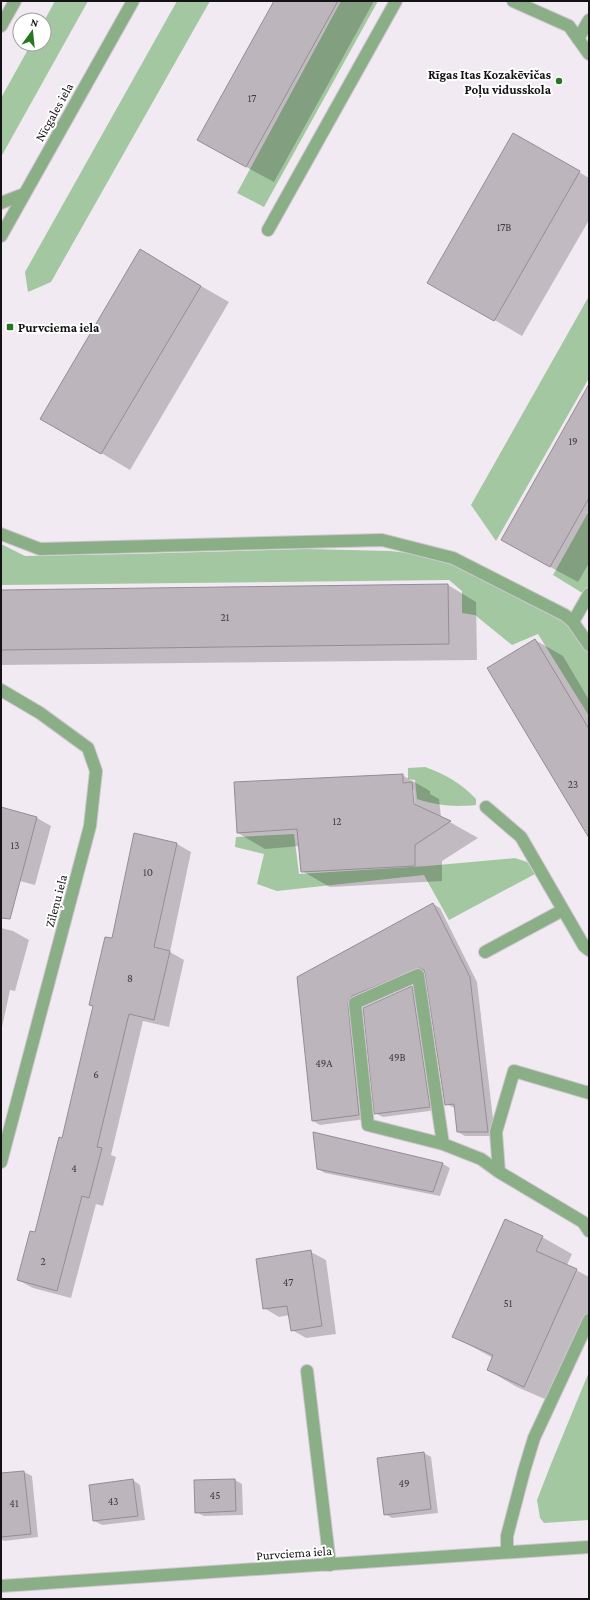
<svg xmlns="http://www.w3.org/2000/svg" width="590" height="1600" viewBox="0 0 590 1600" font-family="'Crimson Pro',serif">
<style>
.green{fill:#a3c7a0}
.shadow{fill:#0003;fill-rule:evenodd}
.building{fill:#bcb5bc;stroke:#948d95}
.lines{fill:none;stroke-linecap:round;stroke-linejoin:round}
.minor-casing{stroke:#cfc7cf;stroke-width:14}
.minor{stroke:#8aaf87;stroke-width:12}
.poi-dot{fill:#257721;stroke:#fff;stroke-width:1.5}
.labels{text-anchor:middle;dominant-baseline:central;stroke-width:4;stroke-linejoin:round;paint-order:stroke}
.number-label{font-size:11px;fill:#3f3b3f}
.poi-label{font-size:13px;font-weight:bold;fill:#151215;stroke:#fff;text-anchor:end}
.street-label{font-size:13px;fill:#151215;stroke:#fff}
</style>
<rect width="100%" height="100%" fill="#f2eaf2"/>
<!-- green -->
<path class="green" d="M 55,1 L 88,1 L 1,157 L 1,98 L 31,44 L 44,44 L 44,21 Z
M 177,1 L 210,1 L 51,282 L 28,292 L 25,272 Z
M 341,1 L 378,1 L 264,207 L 237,193 Z
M 589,296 L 589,378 L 496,541 L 471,505 Z
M 589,511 L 589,585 L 584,594 L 553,575 Z
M 1,544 L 25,556 L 132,554 L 306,549 L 390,551 L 434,556 L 492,582 L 556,614 L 572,628 L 589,653 L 589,716 L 538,634 L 512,645 L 475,615 L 462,613 L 462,591 L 449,580 L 1,585 Z
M 425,767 C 445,774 461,783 476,799 L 476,805 C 454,807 439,806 417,799 L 415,780 L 408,779 L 408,768 Z
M 294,834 L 299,874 L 427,866 L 515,858 L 527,862 L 535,874 L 449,920 L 424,875 L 277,891 L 257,884 L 264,854 L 235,847 L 236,837 Z
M 589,1372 L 589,1520 L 544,1523 L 540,1518 L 537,1500 L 553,1459 Z"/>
<!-- shadow -->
<path class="shadow" d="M 275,1 L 374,1 L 274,182 L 226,156 Z
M 514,134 L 589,178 L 589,220 L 522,336 L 429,282 Z
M 168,267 L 229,302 L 130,470 L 42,418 Z
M 589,386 L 589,563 L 578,582 L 530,556 Z
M 448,585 L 476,602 L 477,660 L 1,665 L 1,592 Z
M 535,640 L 563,656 L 589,700 L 589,836 Z
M 402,775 L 430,791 L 430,794 L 439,799 L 441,817 L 478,838 L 442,861 L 442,881 L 330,887 L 302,871 L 300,846 L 265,849 L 238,833 ZM 411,790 L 414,790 L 415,808 L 413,809 Z
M 1,808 L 37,818 L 51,826 L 35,885 L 1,876 Z
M 177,844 L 191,852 L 170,952 L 184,960 L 169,1027 L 143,1021 L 111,1155 L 116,1157 L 103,1206 L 96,1204 L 71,1298 L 33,1288 L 18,1280 L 36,1234 L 63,1139 L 94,1006 L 91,1005 L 113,939 Z
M 433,904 L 440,908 L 477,982 L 495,1136 L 465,1136 L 458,1132 L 455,1108 L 446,1104 L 426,972 L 360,1000 L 366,1119 L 320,1125 L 313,1121 L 298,977 Z
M 1,928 L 13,931 L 29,940 L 15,991 L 10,990 L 1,1032 Z
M 412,987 L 419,991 L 437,1110 L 383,1117 L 375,1113 Z
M 314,1134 L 443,1164 L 450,1168 L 440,1196 L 325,1173 L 318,1169 Z
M 542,1237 L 572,1254 L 567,1265 L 589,1277 L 589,1326 L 554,1403 L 517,1387 L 488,1370 L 493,1358 L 453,1336 Z
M 311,1252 L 326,1260 L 336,1334 L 306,1338 L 292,1330 L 290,1315 L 279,1317 L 264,1308 Z
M 424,1453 L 431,1457 L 438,1513 L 392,1518 L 385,1514 Z
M 24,1472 L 32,1476 L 38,1537 L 4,1541 L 1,1539 L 1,1474 Z
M 133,1480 L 140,1485 L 145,1520 L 102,1525 L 94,1521 Z
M 235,1480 L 242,1484 L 243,1515 L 204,1516 L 196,1512 Z"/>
<!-- building -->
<path class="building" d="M 274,1 L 338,1 L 246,167 L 197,140 Z
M 513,133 L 580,171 L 494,321 L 427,283 Z
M 140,249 L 201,286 L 101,454 L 40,419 Z
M 589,384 L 589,498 L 550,567 L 501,540 Z
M 448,584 L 449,644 L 1,650 L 1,590 Z
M 535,639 L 589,729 L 589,838 L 487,668 Z
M 403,774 L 403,783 L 412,782 L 414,804 L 451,821 L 415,845 L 415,866 L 301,872 L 297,829 L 237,833 L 234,782 Z
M 1,807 L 37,817 L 10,919 L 1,918 Z
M 134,833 L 177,843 L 154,947 L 170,951 L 154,1020 L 129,1014 L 97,1147 L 102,1148 L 89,1198 L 82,1196 L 57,1291 L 17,1280 L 30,1231 L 35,1232 L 59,1137 L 62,1138 L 93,1006 L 89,1005 L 105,937 L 112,938 Z
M 433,903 L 470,977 L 488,1132 L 457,1132 L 454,1104 L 445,1105 L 425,974 L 424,970 L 419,968 L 352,996 L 349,999 L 348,1004 L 359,1115 L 312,1121 L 297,977 Z
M 412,986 L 430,1107 L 374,1114 L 363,1008 Z
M 313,1132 L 443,1163 L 433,1192 L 317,1169 Z
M 505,1219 L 543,1236 L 536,1251 L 577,1269 L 524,1387 L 487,1370 L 493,1355 L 452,1337 Z
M 311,1250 L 322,1326 L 291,1331 L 287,1306 L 263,1309 L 256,1259 Z
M 424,1452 L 431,1509 L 384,1515 L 377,1458 Z
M 24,1471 L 31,1534 L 1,1537 L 1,1473 Z
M 133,1479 L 138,1516 L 93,1521 L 89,1485 Z
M 235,1479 L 236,1511 L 195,1513 L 194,1480 Z"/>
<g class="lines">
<defs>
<path id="minor" d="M 513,1 L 569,26 L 589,54
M 1,26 L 15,1
M 578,39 L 589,20
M 1,203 L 24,194
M 268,230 L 396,1
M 1,236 L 133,1
M 1,534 L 40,549 L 382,540 L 453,558 L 565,615 L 573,622 L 589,645
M 573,622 L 589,594
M 1,690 L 40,713 L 88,748 L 96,771 L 90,826 L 1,1162
M 486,807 L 521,837 L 584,946 L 589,950
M 485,952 L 563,910
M 443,1144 L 368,1125 L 355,1003 L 418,975 L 443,1144 L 481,1159 L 499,1172 L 583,1222 L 589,1231
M 499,1172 L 496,1132 L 514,1071 L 589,1093
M 307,1371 L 330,1565
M 507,1552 L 507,1536 L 524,1471 L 534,1438 L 589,1320
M 1,1586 L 589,1547"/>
</defs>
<!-- minor casing -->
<use href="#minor" class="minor-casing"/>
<!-- minor -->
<use href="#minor" class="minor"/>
</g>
<!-- markers -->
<g class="poi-dot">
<circle cx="559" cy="81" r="4"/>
<rect x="6" y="323" width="8" height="8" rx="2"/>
</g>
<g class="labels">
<!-- number labels -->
<g class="number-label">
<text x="252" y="98">17</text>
<text x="504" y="227">17B</text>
<text x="573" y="441">19</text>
<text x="225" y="617">21</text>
<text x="573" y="784">23</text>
<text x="337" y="821">12</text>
<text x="15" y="845">13</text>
<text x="148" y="872">10</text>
<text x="130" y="978">8</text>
<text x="397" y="1057">49B</text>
<text x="324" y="1063">49A</text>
<text x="96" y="1074">6</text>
<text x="74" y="1168">4</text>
<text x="43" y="1261">2</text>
<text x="288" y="1282">47</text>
<text x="508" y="1303">51</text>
<text x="404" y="1483">49</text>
<text x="215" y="1495">45</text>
<text x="113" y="1501">43</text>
<text x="14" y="1503">41</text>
</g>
<!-- poi labels -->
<g class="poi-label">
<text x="551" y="74">Rīgas Itas Kozakēvičas<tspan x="551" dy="15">Poļu vidusskola</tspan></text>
<text x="18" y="327" text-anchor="start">Purvciema iela</text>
</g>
<!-- street labels -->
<g class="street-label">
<text transform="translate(54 112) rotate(-61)">Nīcgales iela</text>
<text transform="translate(56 901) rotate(-75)">Zileņu iela</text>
<text transform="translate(294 1553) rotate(-4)">Purvciema iela</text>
</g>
</g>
<!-- border -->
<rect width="590" height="1600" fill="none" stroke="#151215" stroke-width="4"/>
<!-- north arrow -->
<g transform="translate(32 32) rotate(15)"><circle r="19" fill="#ffffff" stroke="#a1a0a1"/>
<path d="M0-3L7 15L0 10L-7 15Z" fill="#257721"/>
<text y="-6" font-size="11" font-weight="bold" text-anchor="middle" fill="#151215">N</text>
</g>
</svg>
